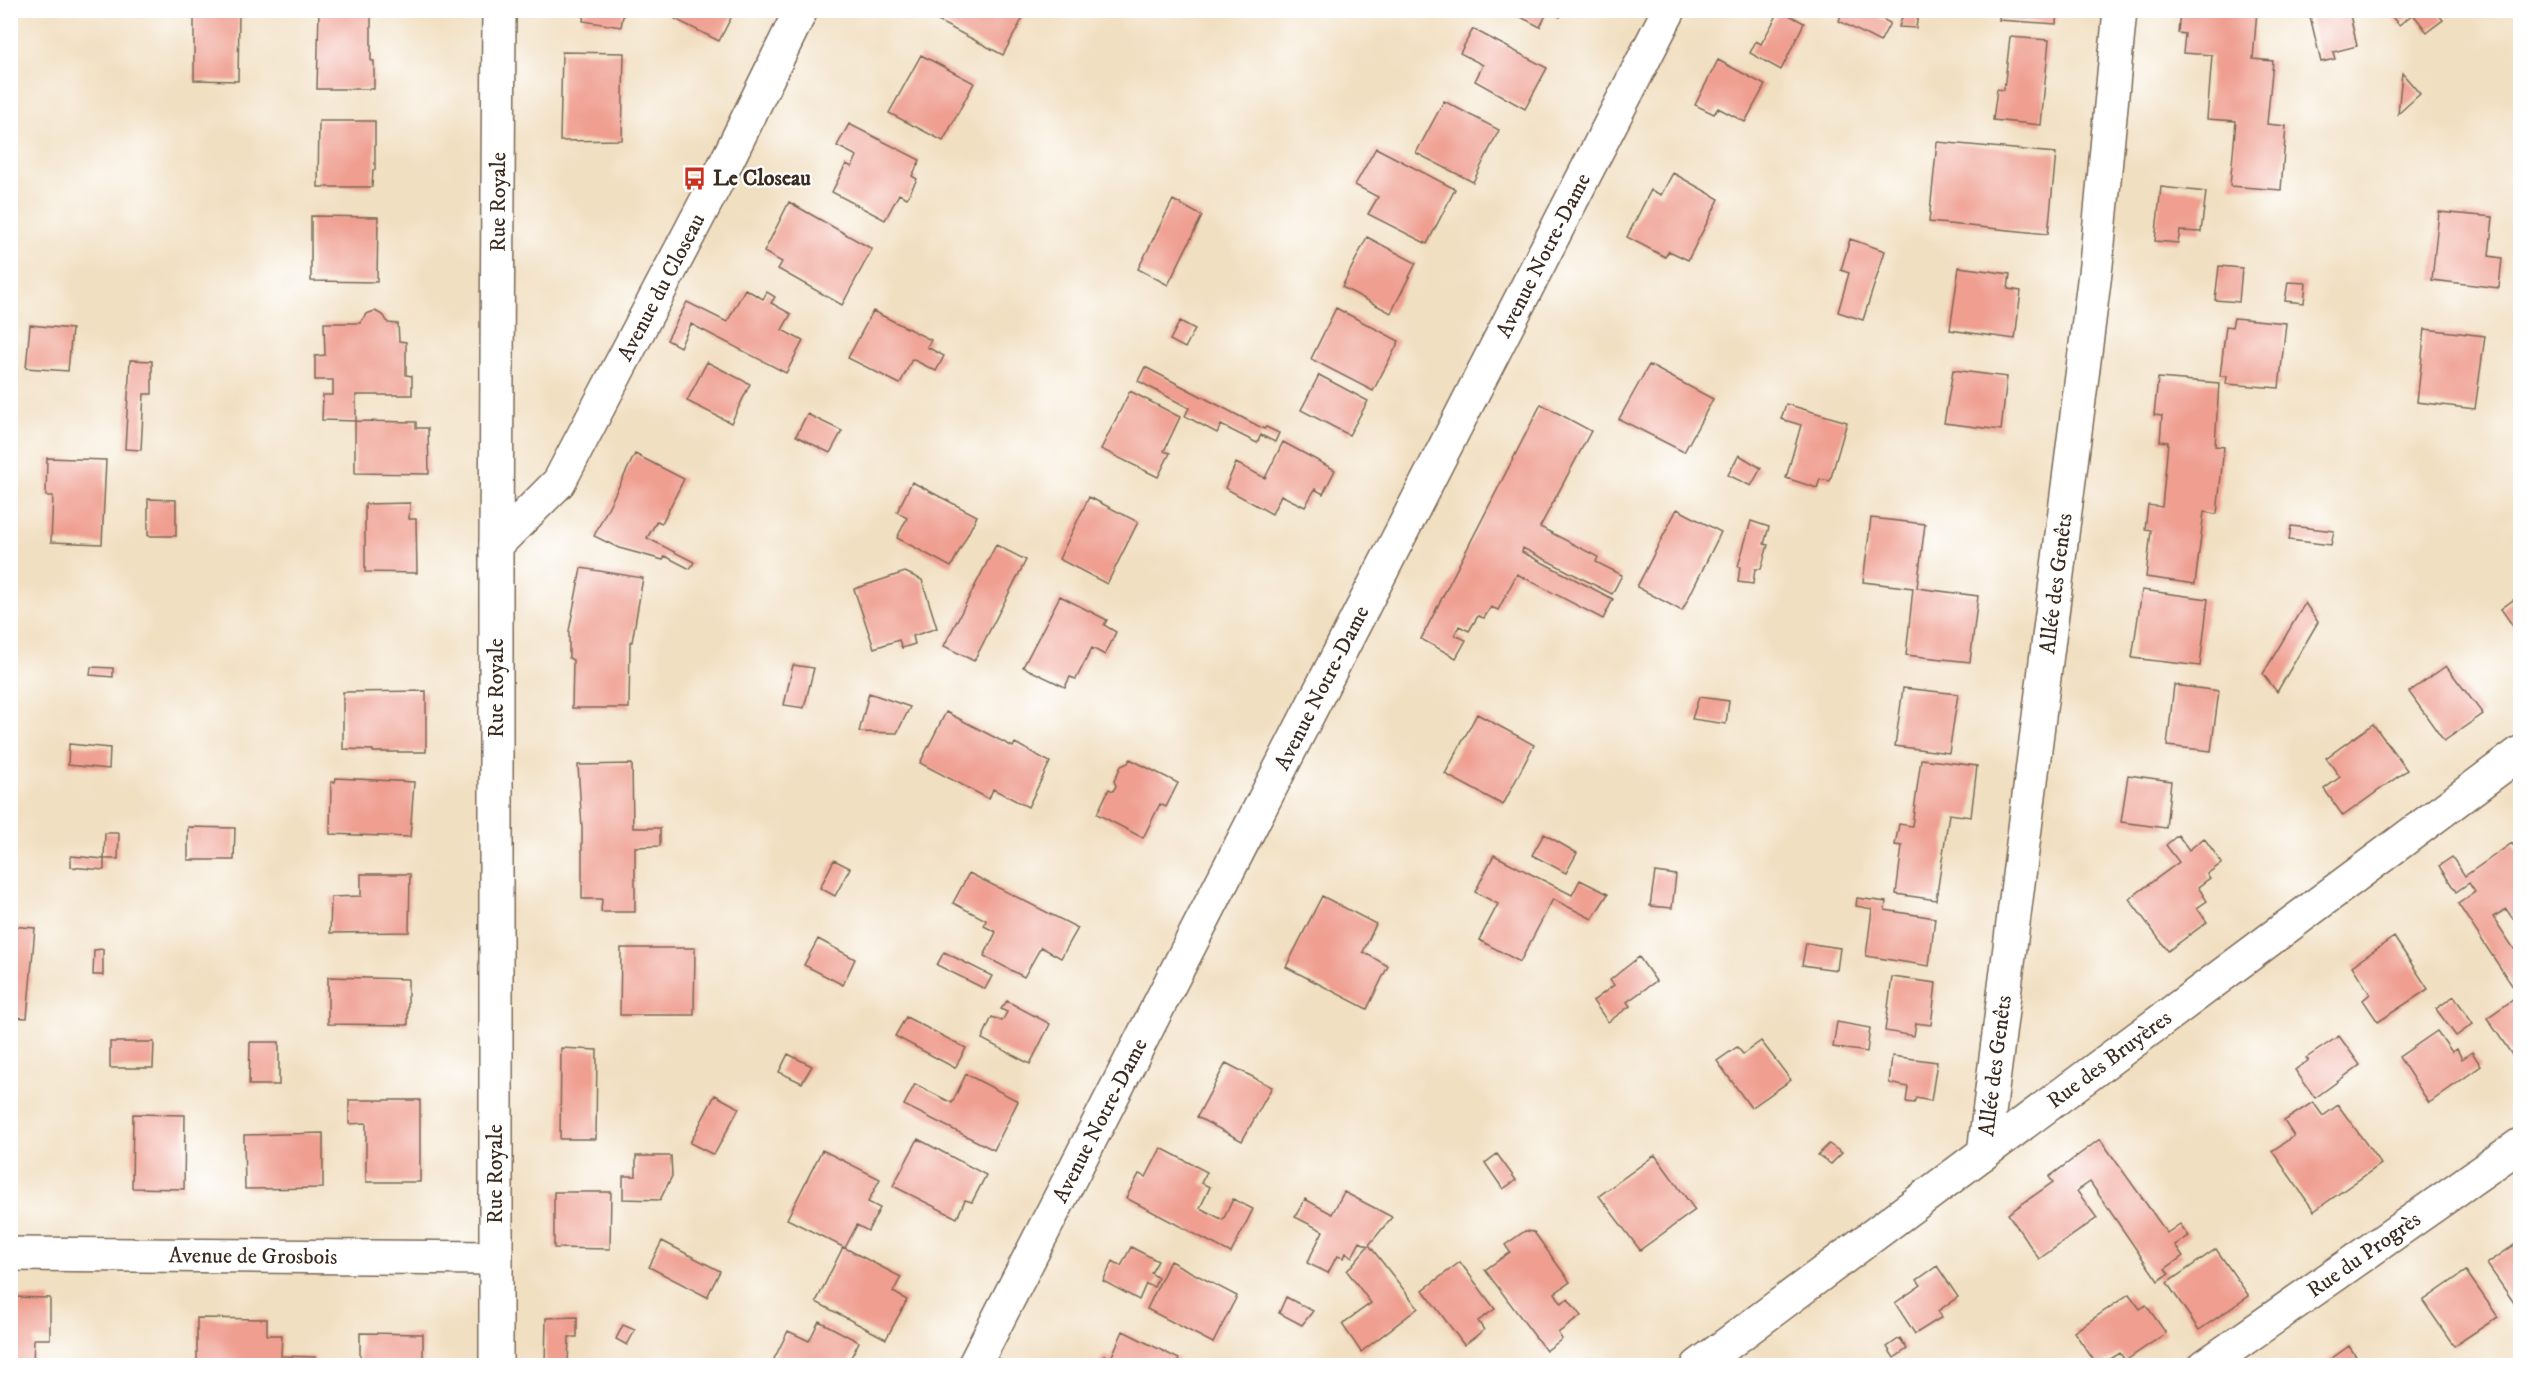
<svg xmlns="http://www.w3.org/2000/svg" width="2531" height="1376" viewBox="0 0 2531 1376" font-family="'IM FELL DW Pica',serif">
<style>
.building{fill:#ef9e8f}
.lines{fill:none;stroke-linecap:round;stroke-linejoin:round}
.minor-casing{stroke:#7b6957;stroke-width:36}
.minor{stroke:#fff;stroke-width:33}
.labels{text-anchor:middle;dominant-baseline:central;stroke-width:4.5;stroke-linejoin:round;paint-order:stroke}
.poi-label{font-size:22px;font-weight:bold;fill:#3b2a1e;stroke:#fff;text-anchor:start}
.street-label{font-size:22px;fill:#3b2a1e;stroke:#fff}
</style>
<rect width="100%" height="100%" fill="#fff"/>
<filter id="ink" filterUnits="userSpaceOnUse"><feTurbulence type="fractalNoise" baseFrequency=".0167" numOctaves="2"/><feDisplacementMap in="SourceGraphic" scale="12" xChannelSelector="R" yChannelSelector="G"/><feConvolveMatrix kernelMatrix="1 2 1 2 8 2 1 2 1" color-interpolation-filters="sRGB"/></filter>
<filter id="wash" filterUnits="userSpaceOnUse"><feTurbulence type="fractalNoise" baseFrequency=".008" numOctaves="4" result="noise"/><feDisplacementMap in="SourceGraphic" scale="24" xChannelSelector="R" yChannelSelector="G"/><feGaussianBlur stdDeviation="1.35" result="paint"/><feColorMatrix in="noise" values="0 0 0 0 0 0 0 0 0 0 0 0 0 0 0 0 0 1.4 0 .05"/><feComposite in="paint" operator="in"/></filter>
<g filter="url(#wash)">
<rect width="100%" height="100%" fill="#f1dfc1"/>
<g id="blocks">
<!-- building -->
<path class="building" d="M 319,10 L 371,11 L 371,61 L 374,61 L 374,89 L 317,89 Z
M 585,10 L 624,10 L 621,27 L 583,21 Z
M 679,10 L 735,10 L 719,41 L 675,19 Z
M 936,10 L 1027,10 L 1003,55 L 932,18 Z
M 1519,10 L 1563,10 L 1560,17 L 1548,11 L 1540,27 L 1517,15 Z
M 1780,10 L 1804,23 L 1781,70 L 1750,53 L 1756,41 L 1761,44 Z
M 1843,10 L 1866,10 L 1890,23 L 1880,42 L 1839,21 Z
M 2000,10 L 2057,10 L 2056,24 L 1999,20 Z
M 2180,10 L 2257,10 L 2253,59 L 2273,61 L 2267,124 L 2286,126 L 2281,190 L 2230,186 L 2236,121 L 2207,119 L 2212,55 L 2183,53 L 2185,34 L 2178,33 Z
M 2315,10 L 2349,10 L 2357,46 L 2333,52 L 2335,59 L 2321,62 L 2309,12 Z
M 2386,10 L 2435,10 L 2443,20 L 2427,32 L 2413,14 L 2399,25 Z
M 194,12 L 239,13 L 238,81 L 194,80 Z
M 1903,13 L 1918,14 L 1916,28 L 1899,27 Z
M 1473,29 L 1547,68 L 1525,109 L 1475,81 L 1483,65 L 1460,53 Z
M 2010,37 L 2049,40 L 2041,125 L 1993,120 L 1997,89 L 2004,90 Z
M 562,52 L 624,53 L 622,140 L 560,141 Z
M 921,55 L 974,83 L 943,141 L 889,113 Z
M 1718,60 L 1765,85 L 1745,122 L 1718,108 L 1714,114 L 1695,105 Z
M 2402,73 L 2420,94 L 2398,114 Z
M 1444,101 L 1499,130 L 1473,182 L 1416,153 Z
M 319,121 L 375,121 L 375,170 L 373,170 L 372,187 L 318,187 Z
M 849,124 L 920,160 L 912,176 L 917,179 L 907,198 L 899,194 L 885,220 L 832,192 L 846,164 L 852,167 L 857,156 L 837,146 Z
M 1937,142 L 2056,153 L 2048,234 L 1929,222 Z
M 1376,148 L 1455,189 L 1427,244 L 1368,214 L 1378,197 L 1355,185 Z
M 1673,173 L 1719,199 L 1688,260 L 1669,251 L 1665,257 L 1627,237 L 1651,190 L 1661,195 Z
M 2161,187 L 2206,192 L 2201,232 L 2180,231 L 2178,243 L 2155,241 Z
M 1173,200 L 1202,216 L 1168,285 L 1138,269 Z
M 789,202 L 872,249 L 842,305 L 778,269 L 782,262 L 764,252 Z
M 2439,212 L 2493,217 L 2489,256 L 2502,258 L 2499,288 L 2432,280 Z
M 311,216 L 378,217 L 377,282 L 311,281 Z
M 1367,237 L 1416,263 L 1391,313 L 1342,287 Z
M 1850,239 L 1885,251 L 1863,320 L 1838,312 L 1849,273 L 1841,270 Z
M 2219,266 L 2242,268 L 2239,302 L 2215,300 Z
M 1959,267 L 2010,274 L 2008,289 L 2021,291 L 2015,339 L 1950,330 Z
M 2288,282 L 2306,283 L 2304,303 L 2285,301 Z
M 745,289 L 763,299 L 767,292 L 775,297 L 771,303 L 791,314 L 782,330 L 803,341 L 786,373 L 691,324 L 680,347 L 667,340 L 687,302 L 727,322 Z
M 1336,308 L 1399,341 L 1373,391 L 1311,359 Z
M 375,311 L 384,316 L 388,323 L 398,324 L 399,341 L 406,342 L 406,375 L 412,376 L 412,395 L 356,395 L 356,421 L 322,420 L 323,395 L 333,395 L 333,380 L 315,380 L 315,356 L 325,355 L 324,323 L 360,323 L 366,314 Z
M 873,311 L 931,340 L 927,347 L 944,356 L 936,371 L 912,359 L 900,384 L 848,358 Z
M 2234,318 L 2286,323 L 2279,388 L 2226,384 L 2227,376 L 2220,376 L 2226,326 L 2232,327 Z
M 1180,321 L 1195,329 L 1185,348 L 1170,340 Z
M 30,325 L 72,329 L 68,371 L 26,368 Z
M 2425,329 L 2485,336 L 2475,409 L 2417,402 Z
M 130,360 L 152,361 L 152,394 L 144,394 L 141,450 L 125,449 Z
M 707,362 L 750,384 L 731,423 L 687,401 Z
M 1649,365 L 1713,399 L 1684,452 L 1619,419 Z
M 1145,367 L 1264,429 L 1266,427 L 1279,433 L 1275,442 L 1261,435 L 1257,443 L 1221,425 L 1217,433 L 1185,416 L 1189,408 L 1138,381 Z
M 1953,370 L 2007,377 L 2001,430 L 1944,423 Z
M 1319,375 L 1368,401 L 1349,435 L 1301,410 Z
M 2158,378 L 2219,383 L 2215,446 L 2224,447 L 2217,514 L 2204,512 L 2195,584 L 2146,577 L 2151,530 L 2145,529 L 2148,505 L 2162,507 L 2168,442 L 2160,441 L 2162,416 L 2154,415 Z
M 1130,391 L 1180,417 L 1164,451 L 1170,453 L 1158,477 L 1101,449 Z
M 1541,404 L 1591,431 L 1540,527 L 1598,557 L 1596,562 L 1622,575 L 1612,594 L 1523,548 L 1522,552 L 1613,599 L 1603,619 L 1517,574 L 1498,610 L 1491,607 L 1484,618 L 1478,616 L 1469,631 L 1459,626 L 1455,635 L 1466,640 L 1456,658 L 1421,639 Z
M 1786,404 L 1847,422 L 1830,481 L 1820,479 L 1817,488 L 1786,478 L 1801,425 L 1781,419 Z
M 807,414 L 842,431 L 830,453 L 796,436 Z
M 355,421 L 416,422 L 416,428 L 428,428 L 429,474 L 355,473 Z
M 1283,442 L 1335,470 L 1323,494 L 1315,489 L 1305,507 L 1281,495 L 1272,514 L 1225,488 L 1236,463 L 1265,478 Z
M 635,454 L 684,479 L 662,523 L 657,521 L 647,538 L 694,562 L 690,569 L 665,556 L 663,560 L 619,548 L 594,536 Z
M 1739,455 L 1761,468 L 1751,486 L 1728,475 Z
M 47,458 L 106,460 L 102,544 L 51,542 L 53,496 L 46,496 Z
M 912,482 L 977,516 L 951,567 L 897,538 L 907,518 L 897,512 Z
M 1089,497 L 1138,522 L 1107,584 L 1059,559 Z
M 148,499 L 176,500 L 176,536 L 148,536 Z
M 410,503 L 409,519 L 416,519 L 417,573 L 365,572 L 365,504 Z
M 1677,509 L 1721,532 L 1682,611 L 1637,587 Z
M 1871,518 L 1925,524 L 1917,588 L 1978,596 L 1970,662 L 1906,655 L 1913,588 L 1863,582 Z
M 1751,521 L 1769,527 L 1764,544 L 1768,545 L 1761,569 L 1755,569 L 1753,584 L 1738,582 L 1740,567 L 1738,566 Z
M 2291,526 L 2334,531 L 2331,545 L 2289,540 Z
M 996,545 L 1026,560 L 974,661 L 944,646 Z
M 581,568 L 643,578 L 632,642 L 630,642 L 629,708 L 572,708 L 573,660 L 569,658 L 569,631 Z
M 905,572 L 922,580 L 937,628 L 913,636 L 915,644 L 902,648 L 899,640 L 874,648 L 854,589 Z
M 2142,590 L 2208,599 L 2200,666 L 2132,658 Z
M 2520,595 L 2520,636 L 2501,609 Z
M 1060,596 L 1107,620 L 1104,625 L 1116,632 L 1105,655 L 1092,648 L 1076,679 L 1070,677 L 1065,687 L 1023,667 Z
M 2305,603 L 2318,622 L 2277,692 L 2263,674 Z
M 793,665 L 814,668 L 804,708 L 784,705 Z
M 2446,666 L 2483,714 L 2444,741 L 2409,692 Z
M 91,667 L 113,668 L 113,677 L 90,675 Z
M 2174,685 L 2219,691 L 2211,751 L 2167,746 Z
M 1903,688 L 1958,694 L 1949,753 L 1895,746 Z
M 426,691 L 426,752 L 373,752 L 373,750 L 343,749 L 343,692 Z
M 869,693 L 910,707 L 897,733 L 859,732 Z
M 1699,697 L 1729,701 L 1726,724 L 1692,719 Z
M 946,712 L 1013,747 L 1015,743 L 1050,762 L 1028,807 L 993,789 L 989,799 L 920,763 Z
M 1477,714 L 1534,745 L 1503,805 L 1445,774 Z
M 2373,724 L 2407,770 L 2343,816 L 2324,789 L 2340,777 L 2326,758 Z
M 69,744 L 110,748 L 109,769 L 68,765 Z
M 1130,759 L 1178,783 L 1166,807 L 1160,804 L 1143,838 L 1097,814 L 1109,789 L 1113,791 L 1116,786 L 1114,781 L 1121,766 L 1128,763 Z
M 1921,759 L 1977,766 L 1971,817 L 1949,814 L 1936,900 L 1896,894 L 1902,846 L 1895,845 L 1899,824 L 1912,826 Z
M 632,764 L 633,828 L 660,828 L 660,846 L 635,847 L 635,912 L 601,912 L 602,899 L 582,899 L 582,828 L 578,765 Z
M 2128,775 L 2171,781 L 2166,828 L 2121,822 Z
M 336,778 L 414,782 L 410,837 L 330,834 L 331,782 L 335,782 Z
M 188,827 L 235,828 L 234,860 L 188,860 Z
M 105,833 L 119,833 L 118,859 L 104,859 Z
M 1544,834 L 1577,853 L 1566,873 L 1532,855 Z
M 2178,835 L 2189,850 L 2204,838 L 2222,863 L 2207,874 L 2210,878 L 2198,887 L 2207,901 L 2197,908 L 2207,922 L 2168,951 L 2129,899 L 2179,862 L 2166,845 Z
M 2512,843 L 2520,855 L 2520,914 L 2513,919 L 2506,909 L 2493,917 L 2514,949 L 2520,945 L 2520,982 L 2513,987 L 2458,904 L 2475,892 L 2469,883 L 2456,892 L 2439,866 L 2452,857 L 2465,876 Z
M 1494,855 L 1572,895 L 1580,880 L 1608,894 L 1592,919 L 1553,899 L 1520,962 L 1479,940 L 1498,904 L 1475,892 Z
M 71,856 L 104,859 L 104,870 L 71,867 Z
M 834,860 L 850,868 L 835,896 L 820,888 Z
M 1655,872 L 1676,875 L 1672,908 L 1650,906 Z
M 969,873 L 1078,928 L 1061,958 L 1041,947 L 1024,977 L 984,956 L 996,932 L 984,926 L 986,920 L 953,903 Z
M 361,874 L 410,874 L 409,932 L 330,933 L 331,897 L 361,896 Z
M 1322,896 L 1376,924 L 1363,952 L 1388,966 L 1367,1009 L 1286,967 Z
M 1857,898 L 1886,902 L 1885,910 L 1935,918 L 1929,966 L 1866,956 L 1872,909 L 1856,906 Z
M 10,926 L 35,928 L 27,1018 L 10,1017 Z
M 2394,937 L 2428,989 L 2378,1022 L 2363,1000 L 2370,994 L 2352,966 Z
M 818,939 L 855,959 L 843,985 L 804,965 Z
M 1806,943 L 1840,948 L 1837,970 L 1802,965 Z
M 621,948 L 695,948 L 694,1015 L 620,1015 Z
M 103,949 L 103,975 L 93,975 L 94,950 Z
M 944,952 L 992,976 L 985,989 L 937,965 Z
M 1639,957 L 1656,981 L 1627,1002 L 1630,1006 L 1608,1022 L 1593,1001 L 1614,985 L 1610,980 Z
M 328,977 L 408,979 L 408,1025 L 328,1024 Z
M 1892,977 L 1936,983 L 1931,1025 L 1916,1023 L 1914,1036 L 1885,1031 Z
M 2520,995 L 2520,1054 L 2514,1058 L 2487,1018 Z
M 2454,996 L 2473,1024 L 2456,1036 L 2436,1009 Z
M 1007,1001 L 1050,1024 L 1030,1064 L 982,1039 L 992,1017 L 1002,1021 L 1007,1012 L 1001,1009 Z
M 906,1017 L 966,1048 L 955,1068 L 895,1036 Z
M 1837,1022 L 1870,1028 L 1867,1052 L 1833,1047 Z
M 2437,1031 L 2452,1052 L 2457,1049 L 2462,1059 L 2472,1052 L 2481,1066 L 2429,1103 L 2399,1057 Z
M 2339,1036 L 2360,1065 L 2315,1098 L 2295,1070 L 2308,1060 L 2306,1058 Z
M 1761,1041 L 1791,1080 L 1751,1108 L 1717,1061 L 1737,1047 L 1743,1054 Z
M 110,1042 L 154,1042 L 153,1068 L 110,1068 Z
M 250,1042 L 279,1042 L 279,1085 L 249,1085 Z
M 561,1048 L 597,1050 L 596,1139 L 560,1139 Z
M 788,1054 L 812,1066 L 802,1083 L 779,1072 Z
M 1892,1056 L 1937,1062 L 1931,1101 L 1916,1098 L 1914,1103 L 1906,1102 L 1908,1087 L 1889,1083 Z
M 1226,1063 L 1272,1087 L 1242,1141 L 1197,1117 Z
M 966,1074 L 1018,1101 L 994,1150 L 904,1105 L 915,1084 L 952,1103 Z
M 715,1095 L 739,1108 L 714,1155 L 690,1143 Z
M 349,1100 L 420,1100 L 420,1182 L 366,1182 L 366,1123 L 349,1124 Z
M 2313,1102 L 2323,1116 L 2338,1105 L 2381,1164 L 2314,1211 L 2272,1151 L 2294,1136 L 2284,1121 Z
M 133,1114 L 185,1115 L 184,1189 L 132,1188 Z
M 323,1133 L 323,1188 L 245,1189 L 244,1135 Z
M 918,1139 L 986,1175 L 972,1202 L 965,1200 L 957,1218 L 893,1186 Z
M 2100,1139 L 2167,1233 L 2180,1224 L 2189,1236 L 2175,1245 L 2183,1256 L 2165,1269 L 2169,1274 L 2158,1281 L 2090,1182 L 2077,1191 L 2097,1218 L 2039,1259 L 2008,1214 L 2053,1182 L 2049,1177 Z
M 1829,1144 L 1842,1153 L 1831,1164 L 1818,1155 Z
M 1161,1148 L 1207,1172 L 1201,1183 L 1210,1187 L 1200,1208 L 1223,1220 L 1233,1199 L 1253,1209 L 1231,1253 L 1126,1198 L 1139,1174 L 1146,1177 Z
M 822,1150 L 880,1179 L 868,1202 L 880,1208 L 868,1231 L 857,1225 L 845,1248 L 787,1219 Z
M 1497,1154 L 1516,1180 L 1503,1189 L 1485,1163 Z
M 1655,1155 L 1695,1210 L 1640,1250 L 1599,1196 Z
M 636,1156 L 671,1156 L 672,1176 L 660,1200 L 623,1199 L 623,1176 L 636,1176 Z
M 554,1192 L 611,1192 L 610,1249 L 554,1248 Z
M 1344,1192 L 1392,1217 L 1369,1245 L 1418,1308 L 1361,1352 L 1342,1324 L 1371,1303 L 1347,1271 L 1368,1246 L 1360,1242 L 1352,1257 L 1346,1253 L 1344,1258 L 1337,1256 L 1328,1273 L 1307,1263 L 1323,1231 L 1295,1217 L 1305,1199 L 1332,1214 Z
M 1525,1231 L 1534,1232 L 1570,1282 L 1555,1293 L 1561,1303 L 1568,1299 L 1581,1316 L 1558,1333 L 1562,1339 L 1546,1351 L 1485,1270 L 1510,1252 L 1505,1245 Z
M 662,1241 L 720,1271 L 707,1297 L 649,1267 Z
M 2520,1241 L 2520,1309 L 2519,1310 L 2487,1264 Z
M 843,1247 L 901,1277 L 893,1292 L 907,1300 L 886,1339 L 816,1302 Z
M 1131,1247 L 1158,1261 L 1151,1273 L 1158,1278 L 1154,1287 L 1146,1284 L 1139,1300 L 1103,1281 L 1113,1261 L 1121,1266 Z
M 2216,1249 L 2249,1296 L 2199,1330 L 2167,1283 Z
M 1170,1261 L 1237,1296 L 1213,1343 L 1147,1309 Z
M 1460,1262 L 1495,1309 L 1478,1321 L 1484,1330 L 1464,1345 L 1423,1290 Z
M 1937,1266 L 1958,1297 L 1938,1311 L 1942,1317 L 1915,1334 L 1895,1303 L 1921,1285 L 1917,1280 Z
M 2466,1271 L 2498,1317 L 2454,1346 L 2423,1301 Z
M 2129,1294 L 2140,1309 L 2146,1305 L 2166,1333 L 2125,1361 L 2120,1353 L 2101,1365 L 2097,1365 L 2074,1332 Z
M 10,1297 L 50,1298 L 50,1339 L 34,1339 L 33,1365 L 10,1365 Z
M 1286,1297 L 1313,1311 L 1302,1325 L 1279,1313 Z
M 577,1317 L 577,1337 L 569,1337 L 568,1365 L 545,1365 L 546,1318 Z
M 197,1318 L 267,1319 L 267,1335 L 282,1335 L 281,1356 L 315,1357 L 315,1365 L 197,1365 Z
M 819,1321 L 859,1342 L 847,1365 L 771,1365 L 788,1331 L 809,1341 Z
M 623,1325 L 635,1330 L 627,1345 L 616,1339 Z
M 1123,1331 L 1179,1359 L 1176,1365 L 1099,1365 L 1104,1355 L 1111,1358 Z
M 360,1333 L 423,1334 L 423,1365 L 360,1365 Z
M 1900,1338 L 1907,1349 L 1894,1358 L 1887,1347 Z
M 2349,1346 L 2362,1365 L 2331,1365 L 2328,1361 Z"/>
</g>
</g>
<g filter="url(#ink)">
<use href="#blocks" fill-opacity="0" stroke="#7b6957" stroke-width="1.5"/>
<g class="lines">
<defs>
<g id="minor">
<path id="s1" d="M 496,545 L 559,482 L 719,177 L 801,10"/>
<path id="s2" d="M 1984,1153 L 2096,265 L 2120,10"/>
<path id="s3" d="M 10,1254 L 494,1258"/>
<path id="s4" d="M 496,1366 L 496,545 L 499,10"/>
<path id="s5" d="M 974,1366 L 1669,10"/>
<path id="s6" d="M 1698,1366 L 2520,753"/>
<path id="s7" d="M 2205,1366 L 2520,1145"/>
</g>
</defs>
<!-- minor casing -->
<use href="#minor" class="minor-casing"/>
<!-- minor -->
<use href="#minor" class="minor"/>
</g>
</g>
<!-- icons -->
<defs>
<symbol id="bus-bare" viewBox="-9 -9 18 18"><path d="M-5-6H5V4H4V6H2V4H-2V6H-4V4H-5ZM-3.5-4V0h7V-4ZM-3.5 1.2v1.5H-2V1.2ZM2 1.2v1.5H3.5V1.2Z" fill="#c8321e" stroke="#fff" stroke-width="2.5" paint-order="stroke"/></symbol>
</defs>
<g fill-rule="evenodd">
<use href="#bus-bare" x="678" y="162" width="33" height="33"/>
</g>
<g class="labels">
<!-- poi labels -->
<g class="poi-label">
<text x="713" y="178">Le Closeau</text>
</g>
<!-- street labels -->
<g class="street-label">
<text stroke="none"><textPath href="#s4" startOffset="1164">Rue Royale</textPath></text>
<text stroke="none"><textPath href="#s5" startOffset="1248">Avenue Notre-Dame</textPath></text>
<text stroke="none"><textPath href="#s1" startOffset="309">Avenue du Closeau</textPath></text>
<text stroke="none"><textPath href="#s2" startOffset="574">Allée des Genêts</textPath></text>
<text transform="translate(496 688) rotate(-90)">Rue Royale</text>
<text stroke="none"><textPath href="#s5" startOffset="762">Avenue Notre-Dame</textPath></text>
<text stroke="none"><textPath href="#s6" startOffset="513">Rue des Bruyères</textPath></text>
<text stroke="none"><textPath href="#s2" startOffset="88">Allée des Genêts</textPath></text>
<text stroke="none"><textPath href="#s5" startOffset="276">Avenue Notre-Dame</textPath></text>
<text transform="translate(495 1174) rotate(-90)">Rue Royale</text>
<text stroke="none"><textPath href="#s7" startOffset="194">Rue du Progrès</textPath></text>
<text stroke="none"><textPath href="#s3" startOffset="243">Avenue de Grosbois</textPath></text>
</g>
</g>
<!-- margin -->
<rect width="2531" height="1376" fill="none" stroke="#fff" stroke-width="36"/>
</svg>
